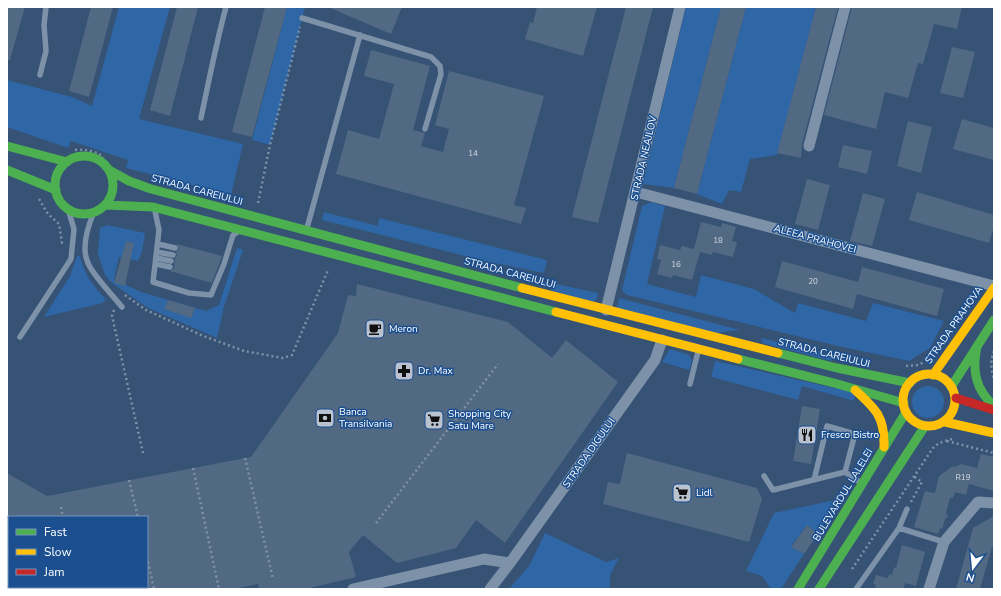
<svg xmlns="http://www.w3.org/2000/svg" width="1001" height="596" viewBox="0 0 1001 596" font-family="'Nunito Sans',sans-serif">
<style>
.green{fill:#2f66a5}
.building{fill:#526984}
.lines{fill:none;stroke-linecap:round;stroke-linejoin:round}
.path{stroke:#7d92a8;stroke-width:2.5;stroke-dasharray:2 3;stroke-linecap:butt}
.lane{stroke:#7d92a8;stroke-width:5.5}
.street{stroke:#7d92a8;stroke-width:11}
.fast{stroke:#4caf50;stroke-width:9}
.slow{stroke:#ffc107;stroke-width:9}
.jam{stroke:#c62828;stroke-width:9}
.labels{text-anchor:middle;dominant-baseline:central;stroke-width:3;stroke-linejoin:round;paint-order:stroke}
.number-label{font-size:8px;fill:#d4dae0}
.street-label{font-size:10px;fill:#fff;stroke:#1b4f8f}
.poi-label{font-size:10px;fill:#fff;stroke:#1b4f8f;text-anchor:start}
</style>
<rect width="100%" height="100%" fill="#365274"/>
<!-- green -->
<path class="green" d="M 119,7 L 170,7 L 139,119 L 243,144 L 231,195 L 126,168 L 128,160 L 71,141 L 68,148 L 7,127 L 7,80 L 72,97 L 92,106 Z
M 287,7 L 305,7 L 270,145 L 252,140 Z
M 686,7 L 721,7 L 674,188 L 643,184 Z
M 746,7 L 816,7 L 777,155 L 750,159 L 741,192 L 729,190 L 722,204 L 697,194 Z
M 651,202 L 665,206 L 647,284 L 696,297 L 701,275 L 754,289 L 795,313 L 798,303 L 866,321 L 873,303 L 944,321 L 930,348 L 909,361 L 838,346 L 627,295 L 622,290 L 642,206 Z
M 324,212 L 378,226 L 379,218 L 547,260 L 544,273 L 485,261 L 322,220 Z
M 107,225 L 145,233 L 142,252 L 138,261 L 119,257 L 114,279 L 141,292 L 206,311 L 219,305 L 237,248 L 243,250 L 224,307 L 217,338 L 148,308 L 112,283 L 105,275 L 98,254 L 100,228 Z
M 77,256 L 80,256 C 84,273 93,287 106,299 L 103,303 L 44,317 L 70,276 Z
M 552,283 L 598,293 L 597,299 L 593,302 L 551,292 Z
M 619,298 L 740,330 L 716,333 L 617,308 Z
M 762,338 L 833,356 L 832,361 L 762,343 Z
M 670,349 L 689,355 L 692,361 L 689,370 L 662,362 Z
M 715,361 L 856,393 L 854,401 L 802,386 L 798,400 L 711,377 Z
M912 402a16 16 0 1 1 32 0a16 16 0 1 1-32 0Z
M 835,500 L 834,506 L 818,534 L 807,525 L 791,546 L 804,554 L 781,589 L 771,589 L 762,576 L 746,571 L 774,513 Z
M 545,533 L 606,562 L 619,558 L 610,575 L 610,589 L 509,589 L 529,566 Z"/>
<!-- building -->
<path class="building" d="M 7,7 L 25,7 L 10,60 L 7,60 Z
M 91,7 L 113,7 L 89,97 L 69,91 Z
M 177,7 L 198,7 L 170,116 L 150,110 Z
M 265,7 L 287,7 L 252,137 L 232,132 Z
M 328,7 L 402,7 L 391,34 Z
M 537,7 L 597,7 L 583,56 L 525,39 L 530,22 L 533,23 Z
M 626,7 L 653,7 L 598,223 L 572,217 Z
M 721,7 L 746,7 L 697,194 L 674,188 Z
M 816,7 L 838,7 L 802,144 L 801,158 L 777,153 Z
M 852,7 L 962,7 L 957,29 L 934,24 L 923,64 L 918,63 L 908,98 L 885,92 L 876,129 L 824,115 Z
M 952,47 L 975,52 L 963,98 L 940,93 Z
M 371,50 L 430,66 L 413,130 L 425,133 L 421,146 L 443,152 L 449,129 L 435,125 L 449,71 L 544,96 L 514,205 L 526,208 L 521,224 L 336,174 L 348,130 L 379,139 L 394,84 L 364,76 Z
M 962,119 L 994,128 L 994,160 L 953,149 Z
M 908,121 L 932,127 L 921,173 L 897,166 Z
M 843,145 L 872,151 L 867,174 L 838,167 Z
M 807,179 L 830,185 L 818,230 L 795,224 Z
M 917,192 L 994,215 L 994,226 L 989,243 L 909,220 Z
M 863,193 L 885,199 L 872,246 L 850,241 Z
M 701,222 L 721,227 L 722,223 L 736,227 L 732,241 L 737,242 L 733,257 L 713,252 L 712,255 L 700,252 L 692,280 L 673,275 L 672,278 L 657,274 L 661,260 L 657,259 L 660,245 L 680,250 L 682,246 L 694,249 Z
M 126,241 L 134,243 L 125,286 L 114,283 Z
M 176,244 L 222,256 L 212,283 L 170,271 L 174,268 L 175,259 L 177,255 L 176,252 L 179,249 Z
M 782,261 L 858,282 L 862,267 L 944,289 L 937,316 L 857,294 L 853,309 L 775,287 Z
M 357,284 L 508,322 L 552,358 L 566,340 L 618,382 L 505,543 L 476,520 L 456,548 L 397,563 L 363,535 L 349,552 L 356,577 L 305,589 L 259,589 L 258,584 L 235,589 L 147,589 L 147,517 L 7,517 L 7,473 L 47,496 L 251,457 L 338,333 L 348,295 L 356,296 Z
M 168,300 L 195,308 L 191,318 L 164,309 Z
M 802,406 L 820,409 L 811,464 L 793,461 Z
M 627,453 L 757,488 L 762,499 L 749,542 L 603,504 L 608,482 L 620,484 Z
M 981,454 L 994,457 L 994,491 L 969,484 L 966,495 L 955,492 L 953,498 L 950,498 L 946,513 L 948,517 L 945,519 L 942,529 L 940,528 L 938,534 L 914,527 L 925,491 L 935,493 L 939,476 L 953,466 L 955,467 L 961,464 L 977,468 Z
M 994,516 L 994,546 L 992,547 L 980,589 L 956,589 L 973,528 Z
M 807,525 L 818,534 L 804,554 L 791,547 Z
M 902,545 L 925,552 L 916,586 L 905,583 L 904,589 L 875,589 L 876,585 L 873,584 L 876,575 L 888,578 L 889,574 L 892,575 L 894,567 L 896,568 Z"/>
<g class="lines">
<!-- path -->
<path class="path" d="M 75,150 C 87,149 95,151 104,157
M 39,199 L 48,214 L 59,224 L 62,243 L 64,243
M 258,203 L 270,145 L 300,27
M 125,295 L 146,310 L 201,335 L 244,351 L 283,358 L 292,355 L 328,270
M 114,310 L 112,316 L 143,453
M 994,351 C 990,361 991,369 994,380
M 906,366 L 918,365 L 924,362
M 947,441 L 994,453
M 245,458 L 273,579
M 193,468 L 219,589
M 129,480 L 138,517
M 911,502 L 922,482 L 913,476
M 61,507 L 63,517
M 376,523 L 498,364
M 147,557 L 154,589
M 852,569 L 933,448 L 939,443 L 952,439
M 88,589 L 88,587"/>
<!-- lane -->
<path class="lane" d="M 302,18 L 431,57 L 440,66 L 441,74 L 425,129
M 40,75 L 46,51 L 44,25 L 46,7
M 201,118 C 209,80 216,44 226,7
M 155,211 L 159,230 L 153,282 L 189,293 L 211,295 L 224,264 L 233,235 L 238,232
M 94,212 C 88,226 81,248 88,263 C 92,274 114,297 122,307
M 307,228 L 360,35
M 158,244 L 175,248
M 157,252 L 173,255
M 157,258 L 171,261
M 156,264 L 170,267
M 20,337 L 71,259 L 74,229 L 68,209
M 690,384 L 698,352
M 764,476 L 773,490 L 845,472 L 861,483
M 814,480 L 827,426 L 855,434 L 845,472
M 899,528 L 944,542
M 856,589 L 899,528 L 907,509"/>
<!-- street -->
<path class="street" d="M 809,146 L 845,7
M 636,192 L 994,286
M 606,310 L 680,7
M 353,589 L 484,559 L 510,563 L 655,360 L 662,340
M 490,589 L 510,563
M 929,589 L 944,542 L 978,502 L 994,503"/>
<!-- fast -->
<path class="fast" d="M 7,146 L 67,162
M55 185a29 29 0 1 1 58 0a29 29 0 1 1-58 0Z
M 7,170 L 56,190
M 109,170 L 129,181 L 151,189 L 522,288
M 106,205 L 153,207 L 556,312
M 977,346 C 972,370 975,389 994,406
M 778,353 L 837,368 L 910,383
M 738,359 L 834,383 L 904,403
M 951,387 L 994,320
M 798,589 L 906,412
M 819,589 L 925,426"/>
<!-- slow -->
<path class="slow" d="M 522,288 L 778,353
M 556,312 L 738,359
M903 400a26 26 0 1 1 52 0a26 26 0 1 1-52 0Z
M 933,375 L 994,288
M 855,390 C 876,409 885,417 884,447
M 945,422 L 994,433"/>
<!-- jam -->
<path class="jam" d="M 956,398 L 994,410"/>
</g>
<!-- icons -->
<defs>
<symbol id="cafe-square" viewBox="-11 -11 22 22"><rect x="-9" y="-9" width="18" height="18" rx="4" fill="#b9c2ce" stroke="#1b4f8f"/><path d="M-5.5-4.5H6V0H3Q3 3.5 0 3.5H-2.5Q-5.5 3.5-5.5 0ZM3-3.2v2h1.7v-2ZM-6 4.5H4V6H-6Z" fill="#111"/></symbol>
<symbol id="pharmacy-square" viewBox="-11 -11 22 22"><rect x="-9" y="-9" width="18" height="18" rx="4" fill="#b9c2ce" stroke="#1b4f8f"/><path d="M-2-6h4v4h4v4h-4v4h-4v-4h-4v-4h4Z" fill="#111"/></symbol>
<symbol id="bank-square" viewBox="-11 -11 22 22"><rect x="-9" y="-9" width="18" height="18" rx="4" fill="#b9c2ce" stroke="#1b4f8f"/><path d="M-6-4H6V4H-6ZM0-2.3a2.3 2.3 0 1 0 0 4.6a2.3 2.3 0 1 0 0-4.6Z" fill="#111"/></symbol>
<symbol id="supermarket-square" viewBox="-11 -11 22 22"><rect x="-9" y="-9" width="18" height="18" rx="4" fill="#b9c2ce" stroke="#1b4f8f"/><path d="M-6-5.5h2.5l.6 2H6L4.5 2H-2.5L-4.4-4H-6ZM-1.5 3.2a1.3 1.3 0 1 0 .1 0ZM3 3.2a1.3 1.3 0 1 0 .1 0Z" fill="#111"/></symbol>
<symbol id="restaurant-square" viewBox="-11 -11 22 22"><rect x="-9" y="-9" width="18" height="18" rx="4" fill="#b9c2ce" stroke="#1b4f8f"/><path d="M-5-6h1v4h1v-4h1v4h1v-4h1v5L-1.5 .5V6h-2V.5L-5-1ZM5-6V6H3V1.5H1.5Q1.5-4 5-6Z" fill="#111"/></symbol>
</defs>
<g fill-rule="evenodd">
<use href="#cafe-square" x="364" y="318" width="22" height="22"/>
<use href="#pharmacy-square" x="393" y="360" width="22" height="22"/>
<use href="#bank-square" x="314" y="407" width="22" height="22"/>
<use href="#supermarket-square" x="423" y="409" width="22" height="22"/>
<use href="#restaurant-square" x="796" y="424" width="22" height="22"/>
<use href="#supermarket-square" x="671" y="482" width="22" height="22"/>
</g>
<g class="labels">
<!-- number labels -->
<g class="number-label">
<text x="473" y="153">14</text>
<text x="718" y="240">18</text>
<text x="676" y="264">16</text>
<text x="813" y="281">20</text>
<text x="963" y="477">R19</text>
</g>
<!-- street labels -->
<g class="street-label">
<text transform="translate(644 158) rotate(-77)">STRADA NEAJLOV</text>
<text transform="translate(197 190) rotate(15)">STRADA CAREIULUI</text>
<text transform="translate(815 239) rotate(15)">ALEEA PRAHOVEI</text>
<text transform="translate(510 273) rotate(15)">STRADA CAREIULUI</text>
<text transform="translate(954 325) rotate(-55)">STRADA PRAHOVA</text>
<text transform="translate(824 353) rotate(14)">STRADA CAREIULUI</text>
<text transform="translate(589 453) rotate(-55)">STRADA DIGULUI</text>
<text transform="translate(843 495) rotate(-59)">BULEVARDUL LALELEI</text>
</g>
<!-- poi labels -->
<g class="poi-label">
<text x="389" y="329">Meron</text>
<text x="418" y="371">Dr. Max</text>
<text x="339" y="412">Banca<tspan x="339" dy="12">Transilvania</tspan></text>
<text x="448" y="414">Shopping City<tspan x="448" dy="12">Satu Mare</tspan></text>
<text x="821" y="435">Fresco Bistro</text>
<text x="696" y="493">Lidl</text>
</g>
</g>
<!-- border -->
<rect width="1001" height="596" fill="none" stroke="#ffffff" stroke-width="16"/>
<!-- legend -->
<rect x="8" y="516" width="140" height="72" fill="#1b4f8f" stroke="#7695bc"/>
<rect x="16" y="529" width="20" height="6" fill="#4caf50" stroke="#7695bc"/>
<text x="44" y="536" font-size="12" fill="#ffffff">Fast</text>
<rect x="16" y="549" width="20" height="6" fill="#ffc107" stroke="#7695bc"/>
<text x="44" y="556" font-size="12" fill="#ffffff">Slow</text>
<rect x="16" y="569" width="20" height="6" fill="#c62828" stroke="#7695bc"/>
<text x="44" y="576" font-size="12" fill="#ffffff">Jam</text>
<!-- north arrow -->
<g transform="translate(973 568) rotate(196)" stroke="#1b4f8f" stroke-width="3" paint-order="stroke">
<path d="M0-3L7 15L0 10L-7 15Z" fill="#ffffff"/>
<text y="-6" font-size="11" font-weight="bold" text-anchor="middle" fill="#ffffff">N</text>
</g>
</svg>
